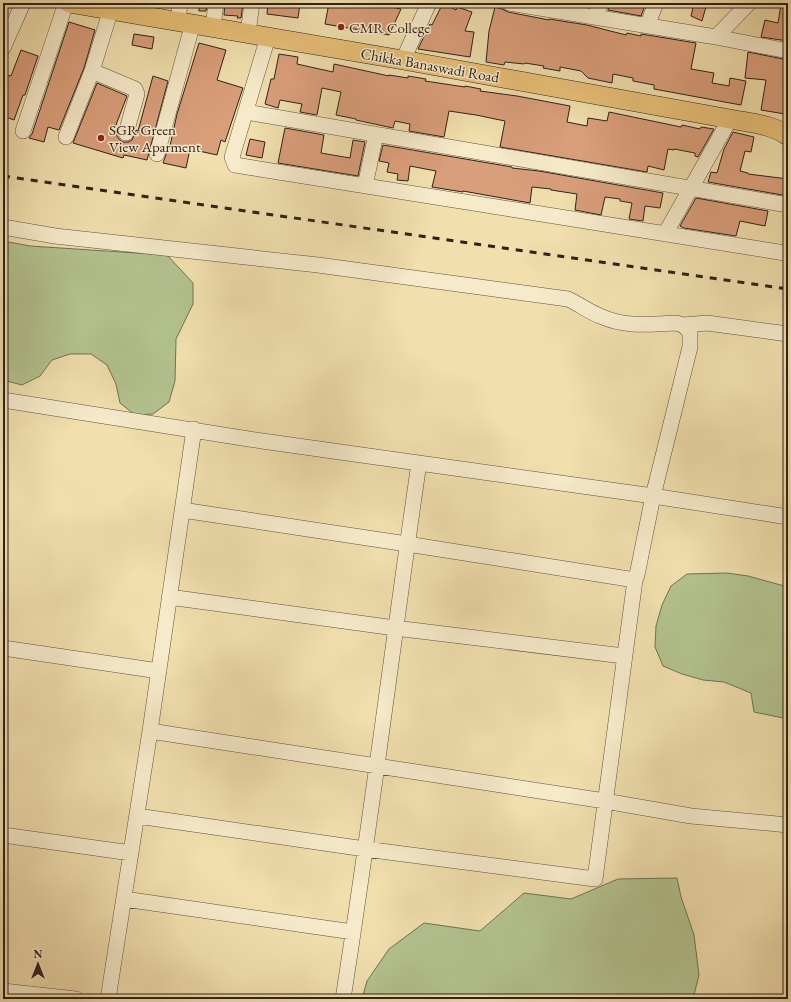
<svg xmlns="http://www.w3.org/2000/svg" width="791" height="1002" viewBox="0 0 791 1002" font-family="'EB Garamond',serif">
<style>
.green{fill:#b3c38f;stroke:#707255}
.building{fill:#d99e7a;stroke:#2e211b}
.lines{fill:none;stroke-linecap:round;stroke-linejoin:round}
.minor-casing{stroke:#5f5040;stroke-width:16}
.major-casing{stroke:#2e211b;stroke-width:20}
.minor{stroke:#f6eaca;stroke-width:15}
.major{stroke:#e8c077;stroke-width:19}
.rail{stroke:#2e211b;stroke-width:3;stroke-dasharray:7 7;stroke-linecap:butt}
.poi-dot{fill:#8f2418;stroke:#f6eaca;stroke-width:1.5}
.labels{text-anchor:middle;dominant-baseline:central;stroke-width:3;stroke-linejoin:round;paint-order:stroke}
.poi-label{font-size:15px;fill:#2e211b;stroke:#f6eaca;text-anchor:start}
.street-label{font-size:15px;fill:#2e211b;stroke:#f6eaca}
</style>
<rect width="100%" height="100%" fill="#f1dfae"/>
<filter id="stains"><feTurbulence type="fractalNoise" baseFrequency=".005" numOctaves="4"/><feColorMatrix values="0 0 0 0 .2 0 0 0 0 .09 0 0 0 0 .02 0 0 0 .5 -.17"/></filter>
<radialGradient id="worn" r=".72"><stop offset=".6" stop-color="#630" stop-opacity="0"/><stop offset="1" stop-color="#630" stop-opacity=".3"/></radialGradient>
<!-- green -->
<path class="green" d="M 3,241 L 30,246 L 167,255 L 193,283 L 193,304 L 176,339 L 175,381 L 169,402 L 153,414 L 135,415 L 120,403 L 116,384 L 107,365 L 91,354 L 70,354 L 52,360 L 40,376 L 22,385 L 3,380 Z
M 727,573 L 748,576 L 788,587 L 788,719 L 754,712 L 751,693 L 724,682 L 703,680 L 682,674 L 663,666 L 655,647 L 656,626 L 662,605 L 671,586 L 687,574 Z
M 677,878 L 681,897 L 694,935 L 699,975 L 693,999 L 362,999 L 367,981 L 389,949 L 424,923 L 480,931 L 524,893 L 571,899 L 618,879 Z"/>
<!-- building -->
<path class="building" d="M 199,3 L 207,3 L 206,11 L 199,11 Z
M 225,3 L 243,3 L 241,18 L 237,18 L 238,16 L 224,15 Z
M 268,3 L 300,3 L 298,18 L 267,14 Z
M 329,3 L 370,3 L 401,9 L 389,35 L 325,24 Z
M 443,3 L 456,10 L 457,7 L 472,12 L 465,31 L 474,32 L 470,57 L 418,49 L 430,24 L 432,25 Z
M 610,3 L 646,3 L 641,16 L 608,10 Z
M 694,3 L 707,3 L 702,21 L 691,16 Z
M 781,4 L 788,6 L 788,41 L 761,37 L 765,20 L 778,23 Z
M 495,7 L 502,9 L 508,12 L 549,20 L 549,19 L 587,25 L 626,35 L 627,33 L 641,36 L 641,34 L 696,43 L 691,69 L 714,73 L 712,83 L 729,86 L 730,78 L 746,81 L 741,105 L 654,89 L 654,85 L 633,81 L 633,78 L 613,74 L 612,83 L 588,78 L 581,71 L 560,67 L 560,71 L 543,68 L 544,66 L 525,63 L 524,64 L 505,62 L 504,65 L 486,62 L 489,31 Z
M 69,22 L 95,30 L 84,68 L 59,130 L 48,127 L 44,142 L 29,138 L 32,134 Z
M 134,34 L 154,37 L 152,49 L 132,45 Z
M 199,43 L 226,50 L 217,80 L 243,88 L 225,142 L 221,140 L 217,155 L 190,149 L 186,168 L 163,163 L 169,146 L 170,146 L 177,114 Z
M 21,50 L 38,56 L 25,95 L 23,95 L 14,120 L 3,116 L 3,87 L 7,75 L 11,76 Z
M 748,52 L 788,60 L 788,95 L 785,114 L 761,110 L 766,80 L 745,78 Z
M 279,54 L 298,57 L 297,64 L 333,72 L 334,64 L 389,76 L 389,75 L 408,78 L 408,76 L 426,79 L 425,81 L 465,87 L 465,86 L 481,89 L 480,91 L 517,96 L 570,106 L 567,122 L 587,126 L 588,118 L 607,121 L 609,112 L 681,127 L 682,125 L 700,129 L 701,127 L 714,129 L 698,157 L 695,156 L 695,153 L 674,149 L 674,150 L 668,149 L 664,170 L 648,166 L 647,172 L 500,147 L 505,121 L 476,115 L 449,111 L 444,137 L 409,131 L 410,124 L 395,121 L 393,128 L 356,120 L 356,119 L 336,115 L 341,92 L 322,88 L 317,115 L 300,112 L 302,104 L 280,100 L 278,108 L 265,104 L 271,79 L 274,79 Z
M 153,76 L 168,81 L 147,160 L 124,155 L 123,158 L 73,143 L 97,83 L 127,96 L 114,130 L 117,131 L 117,136 L 119,139 L 123,142 L 128,142 L 132,140 L 136,130 L 138,131 Z
M 285,128 L 324,135 L 321,153 L 350,158 L 353,140 L 365,142 L 358,176 L 278,163 Z
M 733,132 L 754,137 L 751,152 L 745,151 L 740,171 L 748,173 L 748,174 L 788,179 L 788,196 L 708,182 L 711,172 L 717,173 L 724,149 Z
M 250,139 L 265,142 L 262,158 L 246,155 Z
M 383,145 L 512,167 L 512,168 L 539,171 L 663,193 L 660,208 L 645,206 L 643,221 L 629,219 L 632,203 L 620,201 L 620,199 L 605,197 L 601,215 L 575,210 L 577,194 L 551,190 L 551,189 L 532,187 L 530,203 L 463,191 L 463,192 L 432,187 L 436,171 L 410,166 L 408,181 L 397,180 L 398,174 L 387,172 L 389,163 L 379,161 Z
M 696,198 L 768,211 L 765,226 L 740,221 L 736,236 L 684,228 L 680,226 Z"/>
<g class="lines">
<defs>
<path id="minor" d="M 509,3 L 716,37 L 749,3
M 595,17 L 601,3
M 178,21 L 180,3
M 647,26 L 656,3
M 213,27 L 216,3
M 248,33 L 252,3
M 268,37 L 232,157 L 235,165 L 785,253 L 788,253
M 716,37 L 788,51
M 3,48 L 23,3
M 403,60 L 429,3
M 92,71 L 135,89 L 137,94 L 126,133
M 246,112 L 788,205
M 23,131 L 66,3
M 66,137 L 92,71 L 111,9
M 157,154 L 193,23
M 365,186 L 376,134
M 3,227 L 55,236 L 318,265 L 568,299 C 579,304 589,312 600,316 C 627,328 649,324 676,323 L 683,325 L 690,332 L 690,347 L 653,496 L 637,575 L 635,580 L 595,879 L 365,849 L 137,816
M 665,234 L 730,119
M 683,325 L 707,323 L 788,334
M 3,400 L 262,441 L 653,496 L 788,517
M 182,510 L 407,544 L 635,580
M 169,597 L 395,628 L 624,656
M 3,648 L 159,671
M 150,731 L 605,801 L 691,816 L 788,825
M 3,835 L 131,853
M 124,899 L 353,932
M 3,991 L 76,999
M 108,999 L 150,731 L 194,429
M 343,999 C 371,821 393,641 419,463"/>
<path id="major" d="M 69,3 L 403,60 L 730,119 C 749,123 772,124 788,136"/>
</defs>
<!-- minor casing -->
<use href="#minor" class="minor-casing"/>
<!-- major casing -->
<use href="#major" class="major-casing"/>
<!-- minor -->
<use href="#minor" class="minor"/>
<!-- major -->
<use href="#major" class="major"/>
<!-- rail -->
<path class="rail" d="M 3,176 L 788,289"/>
</g>
<!-- markers -->
<g class="poi-dot">
<circle cx="341" cy="27" r="4"/>
<circle cx="101" cy="138" r="4"/>
</g>
<g class="labels">
<!-- poi labels -->
<g class="poi-label">
<text x="349" y="27">CMR College</text>
<text x="109" y="129">SGR Green<tspan x="109" dy="17">View Aparment</tspan></text>
</g>
<!-- street labels -->
<g class="street-label">
<text transform="translate(430 65) rotate(10)">Chikka Banaswadi Road</text>
</g>
</g>
<!-- margin -->
<rect width="791" height="1002" fill="none" stroke="#f1dfae" stroke-width="16"/>
<rect x="4" y="4" width="783" height="994" fill="none" stroke="#2e211b" stroke-width="2"/>
<rect x="8" y="8" width="775" height="986" fill="none" stroke="#2e211b"/>
<!-- north arrow -->
<g transform="translate(38 964)" stroke="#f6eaca" stroke-width="3" paint-order="stroke">
<path d="M0-3L7 15L0 10L-7 15Z" fill="#2e211b"/>
<text y="-6" font-size="11" font-weight="bold" text-anchor="middle" fill="#2e211b">N</text>
</g>
<rect width="100%" height="100%" filter="url(#stains)"/>
<rect width="100%" height="100%" fill="url(#worn)"/>
</svg>
